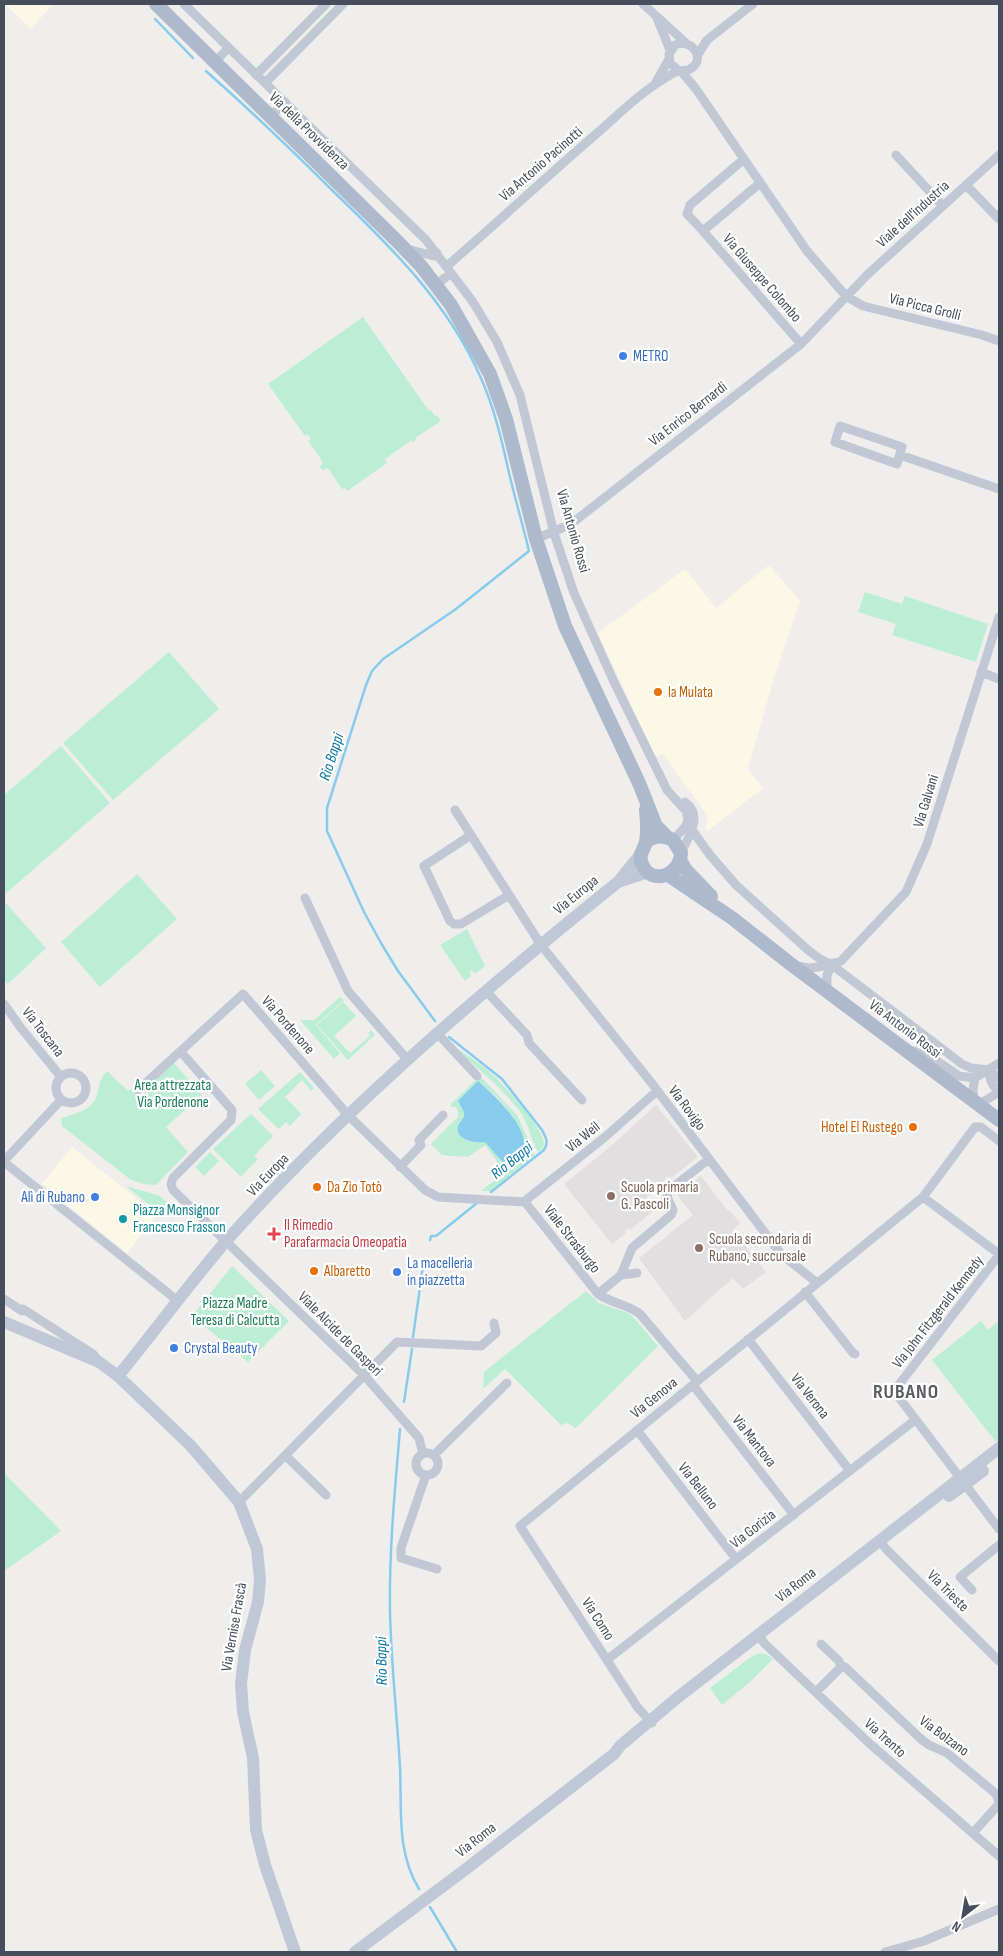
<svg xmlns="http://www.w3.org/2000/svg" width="1003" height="1956" viewBox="0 0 1003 1956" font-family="'Sofia Sans Condensed',sans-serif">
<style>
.commercial{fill:#fcf8e6}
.education{fill:#e1dfdf}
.green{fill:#bbeed5;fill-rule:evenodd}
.water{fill:#88cbec}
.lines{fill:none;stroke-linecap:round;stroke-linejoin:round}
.stream{stroke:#88cbec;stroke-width:2.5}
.street{stroke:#c1c8d3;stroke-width:9}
.secondary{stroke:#c0c8d7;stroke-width:12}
.primary{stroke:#adb9cd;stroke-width:14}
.shop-dot{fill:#3f7fe0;stroke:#fff;stroke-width:2}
.food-dot{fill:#e8710a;stroke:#fff;stroke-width:2}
.education-dot{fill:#8d6e63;stroke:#fff;stroke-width:2}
.culture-dot{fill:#0f9aa8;stroke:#fff;stroke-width:2}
.health-dot{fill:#e0444e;stroke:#fff;stroke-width:2}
.labels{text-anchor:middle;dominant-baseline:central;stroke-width:4.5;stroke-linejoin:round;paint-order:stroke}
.street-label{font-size:15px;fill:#464e5b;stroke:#fff}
.shop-label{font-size:15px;fill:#366cbe;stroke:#fff;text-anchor:start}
.food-label{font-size:15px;fill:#c56008;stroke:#fff;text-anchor:start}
.park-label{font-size:15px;fill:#167c55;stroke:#fff}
.education-label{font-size:15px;fill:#785e54;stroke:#fff;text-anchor:start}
.culture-label{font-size:15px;fill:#0d838f;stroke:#fff;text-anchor:start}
.health-label{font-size:15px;fill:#be3a42;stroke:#fff;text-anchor:start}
.water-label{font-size:16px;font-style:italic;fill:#0c75a7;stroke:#fff}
.district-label{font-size:20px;font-weight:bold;letter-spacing:1px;fill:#5a5d62;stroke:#fff}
</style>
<rect width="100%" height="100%" fill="#f0eeed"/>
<!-- commercial -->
<path class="commercial" d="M 5,4 L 53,4 L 31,29 Z
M 769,565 L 800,601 L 774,678 L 748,769 L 763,788 L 706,832 L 707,815 L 663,754 L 655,757 L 598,633 L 685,569 L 716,608 Z
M 72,1147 L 157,1215 L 127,1253 L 42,1184 Z"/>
<!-- education -->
<path class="education" d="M 656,1105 L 698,1157 L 671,1178 L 667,1177 L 665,1178 L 664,1183 L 646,1198 L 653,1208 L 652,1212 L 630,1230 L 628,1228 L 625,1231 L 626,1233 L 612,1244 L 564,1184 L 611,1146 Z
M 701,1176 L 728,1211 L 730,1211 L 740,1223 L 733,1230 L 766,1272 L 743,1289 L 733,1278 L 685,1321 L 639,1258 L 693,1215 L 677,1195 Z"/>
<!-- green -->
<path class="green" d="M 363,317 L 429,411 L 431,410 L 435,416 L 437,415 L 441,421 L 415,438 L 416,440 L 413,442 L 412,440 L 385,459 L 387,463 L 347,491 L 345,488 L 342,489 L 328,468 L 322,470 L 320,467 L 323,462 L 308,441 L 311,439 L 307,434 L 305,436 L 268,384 Z
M 865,592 L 902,604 L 905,596 L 988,624 L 976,662 L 892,635 L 896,624 L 858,612 Z
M 169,652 L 219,709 L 113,800 L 63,743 Z
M 61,746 L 110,803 L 5,894 L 4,795 Z
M 137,874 L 177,919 L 100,987 L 61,942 Z
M 4,901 L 46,948 L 8,984 L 4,979 Z
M 467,929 L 485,966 L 475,974 L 472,970 L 469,972 L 471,976 L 465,981 L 440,945 Z
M 340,997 L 344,1000 L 316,1025 L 340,1053 L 334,1059 L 300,1020 L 314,1020 Z
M 343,1002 L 356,1016 L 334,1036 L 350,1053 L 370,1036 L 368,1033 L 371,1030 L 375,1035 L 348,1060 L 317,1025 Z
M 451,1045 C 464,1053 478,1062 490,1072 C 502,1083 543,1127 544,1143 C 544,1148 542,1149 538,1152 C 531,1140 529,1125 521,1113 C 502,1087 475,1066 451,1045 Z
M 174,1063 L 202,1095 L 166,1127 L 188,1152 L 156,1185 L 144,1184 L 131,1180 L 62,1126 L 61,1119 C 70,1114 82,1113 90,1106 C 101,1096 95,1084 107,1071 L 128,1091 L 132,1088 L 141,1100 L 153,1088 L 151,1084 Z
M 261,1070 L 275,1086 L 259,1100 L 245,1084 Z
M 300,1072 L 314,1088 L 311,1091 L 302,1080 L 285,1097 L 301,1114 L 290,1126 L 286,1122 L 279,1129 L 258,1109 Z
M 480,1076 L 517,1115 L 535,1155 L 490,1191 L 481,1191 L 505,1172 L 485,1145 L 468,1157 L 442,1155 L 431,1144 L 458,1117 L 458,1111 L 456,1107 L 451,1107 L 451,1104 ZM 478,1081 L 498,1098 L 513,1116 L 524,1144 L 520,1156 L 506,1166 L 485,1141 L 458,1123 L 464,1117 L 464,1112 Z
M 251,1114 L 273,1136 L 254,1156 L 258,1159 L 241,1177 L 213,1149 Z
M 210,1152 L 219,1161 L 204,1176 L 195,1167 Z
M 126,1186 L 160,1196 L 167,1202 L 159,1213 Z
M 232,1266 L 289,1321 L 248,1362 L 192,1316 Z
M 954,1285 L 961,1290 L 931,1331 L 924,1326 Z
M 586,1291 L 599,1303 L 628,1313 L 635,1319 L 658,1346 L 576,1428 L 567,1423 L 561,1425 L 505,1369 L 483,1389 L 484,1372 Z
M 981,1321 L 988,1330 L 999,1321 L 999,1439 L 996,1442 L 932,1360 Z
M 4,1473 L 61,1531 L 4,1571 Z
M 760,1653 L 766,1654 L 773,1659 L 751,1681 L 722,1705 L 710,1688 L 752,1656 Z"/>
<!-- water -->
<path class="water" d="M 478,1081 C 493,1094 531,1128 523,1151 C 521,1157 512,1162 506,1166 L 485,1142 C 468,1144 447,1135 464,1117 L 464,1112 L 458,1101 Z"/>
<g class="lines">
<!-- stream -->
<path class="stream" d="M 155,19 L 193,58
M 206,71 C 250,110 293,151 335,193 C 391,247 448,303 480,376 C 495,409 502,442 510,477 C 516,502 523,526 529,551 L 456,609 L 383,659 L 372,671 L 366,685 L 327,808 L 327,831 L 364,912 L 381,943 L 398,971 L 435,1021
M 449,1037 L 502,1079 L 542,1130 C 546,1138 549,1142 544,1150 L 491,1192
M 430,1240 L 431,1236 L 436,1236 L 477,1203
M 413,1337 L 423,1266
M 404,1402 L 412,1349
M 400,1429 C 395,1489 389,1550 390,1611 C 391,1663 397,1715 400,1767 C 402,1809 396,1851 419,1889
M 430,1907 L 457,1952"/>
<!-- street -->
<path class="street" d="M 184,4 L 426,240 L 473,302 L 497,342 L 520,395 L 554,533 L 574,593 L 614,682 L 667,790 L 686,811 L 688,819 L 686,826 L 673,840
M 643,4 L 686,43
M 657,18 L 670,50
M 697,56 L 707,40 L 753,4
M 215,62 L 228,48
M 681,71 L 696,89 L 807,251 L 846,296 L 863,306 L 982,335 L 999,341
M 256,75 L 326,4
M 265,83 L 343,4
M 655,84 L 669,59
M 270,117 L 285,102
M 896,155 L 943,206
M 760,183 L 703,231 L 801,344
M 966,185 L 999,219
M 703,231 L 687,214 L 690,205 L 744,159
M 407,249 L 434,256 L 437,253
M 447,266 C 497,223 545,178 595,135 C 615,118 634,98 656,84 C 662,80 672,73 679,71 C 683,70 686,71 690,69 C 707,60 692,37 675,45 L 669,54 L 670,63 L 679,71
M 436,285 L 451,273
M 840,426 L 902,447 L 897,464 L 835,442 Z
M 900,455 L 999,489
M 536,539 L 571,524 L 801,344 L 867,275 L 999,155
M 981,672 L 999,679
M 455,810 L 541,945 L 650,1081 L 781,1254 L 816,1282
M 692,830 L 710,855 L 736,885 L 808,950 L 820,959 L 832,965 L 962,1064 L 971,1068 L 989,1070 L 999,1078
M 471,835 L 424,866 L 450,921 L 454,924 L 461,924 L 509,895
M 681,853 C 688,837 704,816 685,802
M 305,898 L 348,991 L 407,1059
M 797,966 L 809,968 L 819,967 L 841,961 L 906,892 L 927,844 L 999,617
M 486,991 L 527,1035 L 529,1043 L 582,1100
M 827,991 L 827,975 L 832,965
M 4,1004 L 21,1028 L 61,1077
M 437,1033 L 477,1076
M 914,1051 L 937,1061 L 959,1076 L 975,1078 L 999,1063
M 181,1052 L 232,1110 L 231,1120 L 173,1178 L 171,1184 L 173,1190 L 363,1374 L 419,1438 L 423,1454
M 989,1070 C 990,1080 991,1085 999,1091
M56 1088a15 15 0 1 1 30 0a15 15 0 1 1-30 0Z
M 975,1078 L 973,1089 L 974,1101 L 983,1102 L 999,1092
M 138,1090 L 243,994 L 348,1115 L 425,1190 L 438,1197 L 525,1202 L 598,1294 C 611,1303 627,1304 640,1314 L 697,1381
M 4,1161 L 61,1100
M 4,1162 L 178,1301
M 400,1167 L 421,1145 L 419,1140 L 443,1115
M 923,1197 L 999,1254
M 525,1202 L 526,1200 L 605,1137 L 657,1091
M 999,1255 L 894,1391 L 999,1529
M 621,1275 L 637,1273
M 805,1292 L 853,1353 L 855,1354
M 598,1294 L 621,1275 L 632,1248 L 671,1215 L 673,1210 L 667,1197 L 668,1191 L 709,1159
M 4,1299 L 22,1311
M 23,1309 L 93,1354 L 96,1358
M 748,1339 L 850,1471
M 693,1385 L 794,1515
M 637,1430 L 736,1559
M416 1464a11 11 0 1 1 22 0a11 11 0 1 1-22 0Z
M 434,1455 L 507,1383
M 286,1456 L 326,1495
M 426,1475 L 401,1548 L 401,1558 L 437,1569
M 239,1502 L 397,1342 L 481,1346 L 496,1333 L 494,1323
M 879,1540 L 887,1550 L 999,1661
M 972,1590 L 960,1577 L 999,1545
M 758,1635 L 765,1644 L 869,1743 L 999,1856
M 821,1644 L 839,1661 L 841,1667
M 608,1659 L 915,1420
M 816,1692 L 841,1667 L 845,1667 L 922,1740 L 929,1745 L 947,1753 L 995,1793 L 999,1800 L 998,1805 L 973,1833
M 652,1723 L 638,1708 L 520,1526 L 923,1197 L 975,1127 L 981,1127 L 999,1141
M 885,1952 L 924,1941 L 999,1909"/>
<!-- secondary -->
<path class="secondary" d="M 618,882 L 648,872
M 4,1322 L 99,1362 L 118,1376 L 191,1446 L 239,1502 L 257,1549 L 260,1580 L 258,1602 L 245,1650 L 241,1684 L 243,1712 L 253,1758 L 256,1830 L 265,1865 L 295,1952
M 118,1376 C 155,1331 189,1284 227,1240 C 345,1108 480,993 618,882 L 640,855
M 949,1496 L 983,1471
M 355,1952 L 466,1869 L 614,1754 L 620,1746 L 677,1698 L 999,1448"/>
<!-- primary -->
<path class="primary" d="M 156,4 L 398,242 L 421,266 L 451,305 L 490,374 L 506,419 L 536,539 L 565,626 L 639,783 L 656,826 L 667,837
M 646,810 C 647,820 648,832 646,842 C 644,850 638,854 642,864 C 651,886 680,876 681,853 L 673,840 C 663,835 655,835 646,842
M 680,860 L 685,869 L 711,896
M 668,875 L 732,918 L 792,965 L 999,1120"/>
</g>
<!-- markers -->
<g class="shop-dot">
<circle cx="623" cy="356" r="5"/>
<circle cx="95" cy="1197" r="5"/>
<circle cx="397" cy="1272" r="5"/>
<circle cx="174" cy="1348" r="5"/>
</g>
<g class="food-dot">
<circle cx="658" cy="692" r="5"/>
<circle cx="913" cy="1127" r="5"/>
<circle cx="317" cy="1187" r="5"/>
<circle cx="314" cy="1271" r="5"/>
</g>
<g class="education-dot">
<circle cx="611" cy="1196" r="5"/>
<circle cx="699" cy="1248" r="5"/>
</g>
<circle class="culture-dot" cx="123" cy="1219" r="5"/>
<path class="health-dot" d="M271.5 1226.5h5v5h5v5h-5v5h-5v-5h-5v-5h5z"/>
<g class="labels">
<!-- street labels -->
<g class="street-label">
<text transform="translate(309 131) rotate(44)">Via della Provvidenza</text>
<text transform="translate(541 164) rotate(-41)">Via Antonio Pacinotti</text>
<text transform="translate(913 214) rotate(-42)">Viale dell'industria</text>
<text transform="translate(762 278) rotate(49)">Via Giuseppe Colombo</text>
<text transform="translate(925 307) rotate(14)">Via Picca Grolli</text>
<text transform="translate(688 414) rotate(-38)">Via Enrico Bernardi</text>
<text transform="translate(573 531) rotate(74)">Via Antonio Rossi</text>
<text transform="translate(926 801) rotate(-73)">Via Galvani</text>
<text transform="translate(576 895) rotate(-39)">Via Europa</text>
<text transform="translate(288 1025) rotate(49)">Via Pordenone</text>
<text transform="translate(905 1029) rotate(37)">Via Antonio Rossi</text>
<text transform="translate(43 1032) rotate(52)">Via Toscana</text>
<text transform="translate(687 1108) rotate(53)">Via Rovigo</text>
<text transform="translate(583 1137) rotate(-39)">Via Weil</text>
<text transform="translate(268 1175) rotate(-46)">Via Europa</text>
<text transform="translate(572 1239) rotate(52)">Viale Strasburgo</text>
<text transform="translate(938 1312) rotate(-52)">Via John Fitzgerald Kennedy</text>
<text transform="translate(340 1334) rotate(45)">Viale Alcide de Gasperi</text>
<text transform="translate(810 1396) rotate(52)">Via Verona</text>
<text transform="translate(654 1398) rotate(-39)">Via Genova</text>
<text transform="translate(754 1441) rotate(52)">Via Mantova</text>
<text transform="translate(698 1486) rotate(52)">Via Belluno</text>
<text transform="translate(753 1529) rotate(-38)">Via Gorizia</text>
<text transform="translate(796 1585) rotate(-38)">Via Roma</text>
<text transform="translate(948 1591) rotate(45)">Via Trieste</text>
<text transform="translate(598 1619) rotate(57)">Via Como</text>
<text transform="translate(234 1627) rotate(-80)">Via Vernise Frascà</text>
<text transform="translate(944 1736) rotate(36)">Via Bolzano</text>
<text transform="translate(885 1738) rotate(42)">Via Trento</text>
<text transform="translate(476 1840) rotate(-38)">Via Roma</text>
</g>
<!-- shop labels -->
<g class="shop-label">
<text x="633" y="356">METRO</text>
<text x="85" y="1197" text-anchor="end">Alì di Rubano</text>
<text x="407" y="1263">La macelleria<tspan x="407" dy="17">in piazzetta</tspan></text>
<text x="184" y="1348">Crystal Beauty</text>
</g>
<!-- food labels -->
<g class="food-label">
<text x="668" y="692">la Mulata</text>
<text x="903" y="1127" text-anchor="end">Hotel El Rustego</text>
<text x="327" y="1187">Da Zio Totò</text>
<text x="324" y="1271">Albaretto</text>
</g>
<!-- park labels -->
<g class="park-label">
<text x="173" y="1085">Area attrezzata<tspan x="173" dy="17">Via Pordenone</tspan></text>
<text x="235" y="1303">Piazza Madre<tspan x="235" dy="17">Teresa di Calcutta</tspan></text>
</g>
<!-- education labels -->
<g class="education-label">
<text x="621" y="1187">Scuola primaria<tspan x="621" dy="17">G. Pascoli</tspan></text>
<text x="709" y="1239">Scuola secondaria di<tspan x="709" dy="17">Rubano, succursale</tspan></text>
</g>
<!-- culture labels -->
<g class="culture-label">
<text x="133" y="1210">Piazza Monsignor<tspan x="133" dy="17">Francesco Frasson</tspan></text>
</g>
<!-- health labels -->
<g class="health-label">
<text x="284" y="1225">Il Rimedio<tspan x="284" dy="17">Parafarmacia Omeopatia</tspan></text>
</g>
<!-- water labels -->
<g class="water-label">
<text transform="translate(332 757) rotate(-72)">Rio Bappi</text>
<text transform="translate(512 1161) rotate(-39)">Rio Bappi</text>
<text transform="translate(382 1661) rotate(-91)">Rio Bappi</text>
</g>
<!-- district labels -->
<g class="district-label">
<text x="906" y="1392">RUBANO</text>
</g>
</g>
<!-- border -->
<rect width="1003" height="1956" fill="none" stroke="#464e5b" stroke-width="10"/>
<!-- north arrow -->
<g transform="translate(963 1916) rotate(211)" stroke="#ffffff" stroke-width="4" paint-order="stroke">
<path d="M0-4L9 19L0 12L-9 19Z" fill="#464e5b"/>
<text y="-8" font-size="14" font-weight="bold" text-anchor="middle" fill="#464e5b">N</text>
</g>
</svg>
